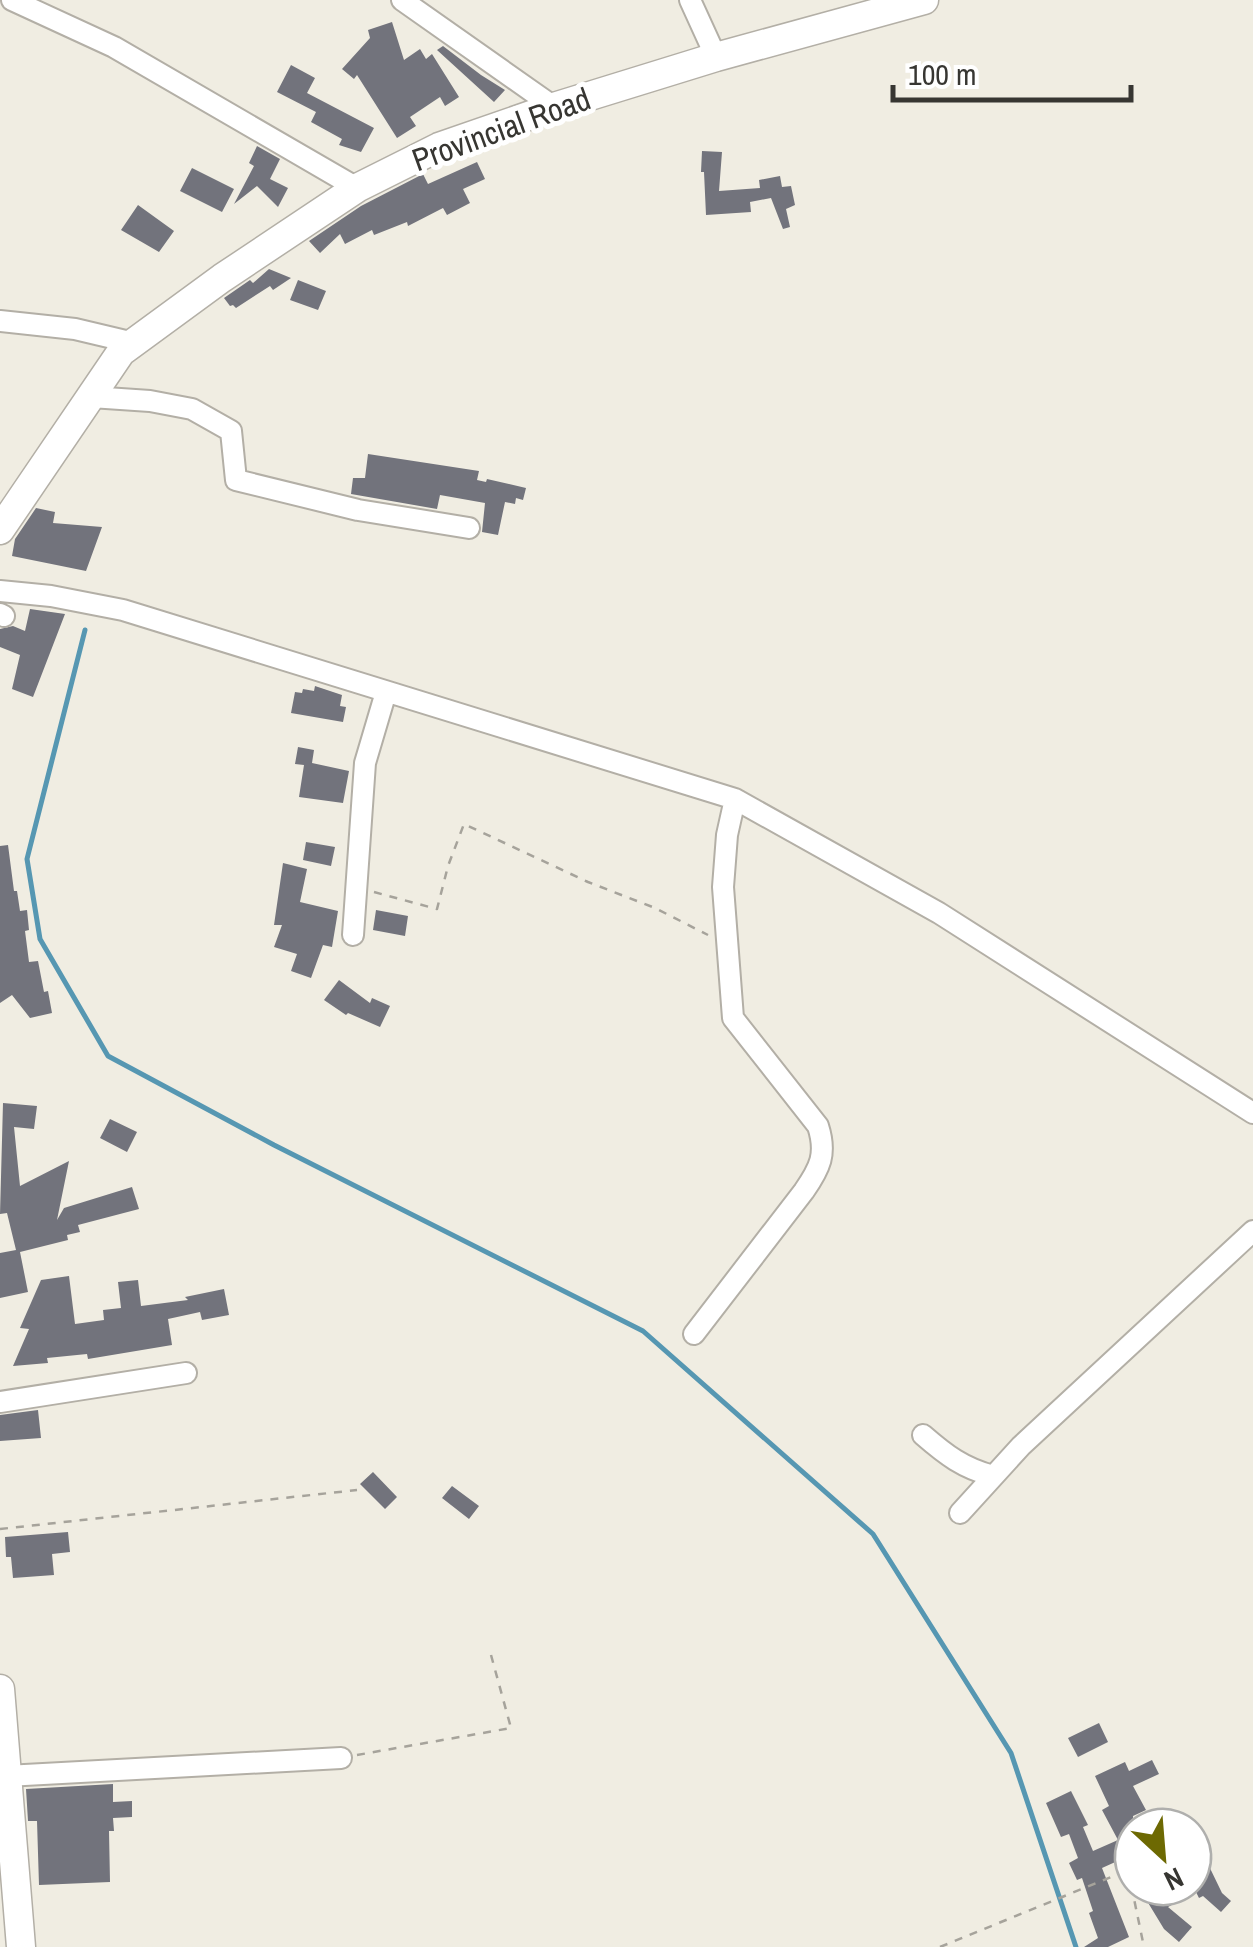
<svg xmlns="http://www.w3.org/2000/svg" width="1253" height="1947" viewBox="0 0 1253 1947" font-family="'Archivo Narrow',sans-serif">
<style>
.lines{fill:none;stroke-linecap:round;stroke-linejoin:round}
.stream{stroke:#5697b2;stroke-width:5}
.building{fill:#72737c}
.minor-casing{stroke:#b3afa6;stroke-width:24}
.major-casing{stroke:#b3afa6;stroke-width:31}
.path{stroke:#a6a39b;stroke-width:2.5;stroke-dasharray:8 8;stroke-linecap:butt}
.minor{stroke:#fff;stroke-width:20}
.major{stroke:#fff;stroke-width:28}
.labels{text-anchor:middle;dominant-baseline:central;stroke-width:10;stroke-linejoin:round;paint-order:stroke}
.street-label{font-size:32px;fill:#373632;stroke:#fff}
</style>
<rect width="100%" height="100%" fill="#f0ede2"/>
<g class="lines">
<!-- stream -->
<path class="stream" d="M 85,630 L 27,859 L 40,939 L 108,1056 L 274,1145 L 643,1331 L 873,1534 L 1011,1753 L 1076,1947"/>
</g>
<!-- building -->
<path class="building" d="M 392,22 L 404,60 L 420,49 L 426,59 L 432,54 L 459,97 L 445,106 L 440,97 L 410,117 L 416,126 L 397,138 L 357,75 L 354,79 L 342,69 L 370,38 L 368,30 Z
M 443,46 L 481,75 L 505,90 L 494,102 L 437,50 Z
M 291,65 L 315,78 L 307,93 L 374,128 L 361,152 L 339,145 L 342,139 L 311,122 L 316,112 L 277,92 Z
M 257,146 L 280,159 L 270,179 L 288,188 L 278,207 L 257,186 L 234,204 L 254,166 L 249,163 Z
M 702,151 L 722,152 L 719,191 L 760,188 L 759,180 L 780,176 L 782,187 L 791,186 L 795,205 L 786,209 L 790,227 L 783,229 L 771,198 L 750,202 L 751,212 L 706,215 L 704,172 L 701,172 Z
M 477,162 L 485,179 L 463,189 L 470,203 L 447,215 L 443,208 L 408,226 L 407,222 L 374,235 L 372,230 L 345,244 L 340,234 L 320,253 L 309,241 L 361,206 L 423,174 L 428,184 Z
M 192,168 L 234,189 L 222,212 L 180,191 Z
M 138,205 L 174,231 L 159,252 L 121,230 Z
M 269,269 L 291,278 L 273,290 L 270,286 L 236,308 L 233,305 L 230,306 L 224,298 L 250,280 L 253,283 Z
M 298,280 L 326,291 L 318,310 L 290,300 Z
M 368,454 L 479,471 L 477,480 L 486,482 L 487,479 L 526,488 L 523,500 L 516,498 L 515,504 L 505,502 L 498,535 L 482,532 L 485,503 L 440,495 L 437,509 L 351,494 L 353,478 L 365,478 Z
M 36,508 L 55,512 L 53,523 L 102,527 L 86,571 L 12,556 L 15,539 Z
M 30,609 L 65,614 L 33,697 L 12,689 L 20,655 L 0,647 L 0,629 L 13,626 L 25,631 Z
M 315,686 L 342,695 L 340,706 L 346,707 L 343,722 L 291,713 L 295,692 L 302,693 L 303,689 L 314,691 Z
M 298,747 L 314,750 L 312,763 L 349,771 L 343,803 L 299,797 L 304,765 L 295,764 Z
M 306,842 L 335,847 L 331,866 L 303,860 Z
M 8,845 L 14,891 L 17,891 L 20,911 L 27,910 L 29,930 L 25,931 L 29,962 L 38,961 L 44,992 L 48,991 L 52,1013 L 30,1018 L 12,995 L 0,1003 L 0,846 Z
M 283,863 L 307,869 L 300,902 L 338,911 L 332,947 L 323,945 L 311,978 L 291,971 L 297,954 L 274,947 L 282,925 L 274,925 Z
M 376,910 L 408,916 L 405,936 L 373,930 Z
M 339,980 L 370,1003 L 372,998 L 390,1006 L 380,1027 L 348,1013 L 346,1015 L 324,1000 Z
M 3,1103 L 37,1106 L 34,1129 L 14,1127 L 20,1186 L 69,1161 L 57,1220 L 64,1208 L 132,1187 L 139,1209 L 78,1225 L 80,1232 L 67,1235 L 68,1240 L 20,1252 L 28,1292 L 0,1298 L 0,1253 L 16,1250 L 7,1213 L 0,1214 Z
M 110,1119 L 137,1132 L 127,1152 L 100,1138 Z
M 69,1276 L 75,1324 L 104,1320 L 103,1310 L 121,1308 L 118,1282 L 138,1280 L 141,1306 L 188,1300 L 185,1297 L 224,1289 L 229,1315 L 202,1320 L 200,1312 L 168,1319 L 172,1345 L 88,1359 L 87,1354 L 47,1358 L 48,1363 L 13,1366 L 29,1329 L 20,1328 L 41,1280 Z
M 38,1410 L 41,1438 L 0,1441 L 0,1415 Z
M 373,1472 L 397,1497 L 385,1509 L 360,1484 Z
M 452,1486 L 479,1506 L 469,1519 L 442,1498 Z
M 68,1532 L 70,1552 L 52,1554 L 54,1575 L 13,1578 L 11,1557 L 6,1557 L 5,1537 Z
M 1099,1723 L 1108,1742 L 1078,1757 L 1068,1738 Z
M 1152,1760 L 1159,1774 L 1133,1786 L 1146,1810 L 1133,1816 L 1133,1854 L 1102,1868 L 1129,1937 L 1108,1947 L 1084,1947 L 1098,1938 L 1089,1913 L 1093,1911 L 1082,1878 L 1077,1880 L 1069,1863 L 1078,1858 L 1069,1834 L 1061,1837 L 1046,1803 L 1071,1791 L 1088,1825 L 1083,1827 L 1093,1851 L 1118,1840 L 1102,1810 L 1109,1806 L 1095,1776 L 1125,1762 L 1129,1771 Z
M 113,1784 L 113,1802 L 132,1801 L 132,1817 L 113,1818 L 114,1831 L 109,1831 L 110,1882 L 39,1885 L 37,1821 L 28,1821 L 26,1789 Z
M 1207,1862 L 1222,1893 L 1231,1901 L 1221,1912 L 1203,1896 L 1199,1898 L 1196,1892 L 1168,1907 L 1192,1927 L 1179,1942 L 1164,1929 L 1147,1901 L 1170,1887 L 1194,1887 L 1193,1869 Z"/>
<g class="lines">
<defs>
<path id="minor" d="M 12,0 L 114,47 L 357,188
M 402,0 L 554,107
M 690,0 L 716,57
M 0,321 L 75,329 L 134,343
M 91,397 L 150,401 L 192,409 L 231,431 L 236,480 L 358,510 L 469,528
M 0,591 L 51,596 L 123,610 L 735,799 L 939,913 L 1253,1113
M 0,614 L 4,616
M 353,935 L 365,763 L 386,692
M 694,1334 L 804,1191 C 820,1168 827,1154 818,1126 L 733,1018 L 723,887 L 727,835 L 735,799
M 0,1402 L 186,1373
M 923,1435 C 946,1455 963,1468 993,1476
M 960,1513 L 1021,1446 L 1253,1231
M 6,1776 L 341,1758"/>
<path id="major" d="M 0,530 L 121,352 L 222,278 L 357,188 L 439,147 L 554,107 L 716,57 L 924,0
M 0,1689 L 21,1947"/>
</defs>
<!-- minor casing -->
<use href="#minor" class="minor-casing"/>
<!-- major casing -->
<use href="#major" class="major-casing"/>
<!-- path -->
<path class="path" d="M 374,892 L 437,909 L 448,866 L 464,824 L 588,882 L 655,908 L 708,935
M 0,1529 L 357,1490
M 357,1755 L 511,1728 L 491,1655
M 1128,1870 L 1144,1947
M 940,1947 L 1133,1868"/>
<!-- minor -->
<use href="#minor" class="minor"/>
<!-- major -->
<use href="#major" class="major"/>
</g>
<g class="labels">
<!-- street labels -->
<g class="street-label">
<text transform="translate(501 129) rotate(-20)">Provincial Road</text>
</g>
</g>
<!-- north arrow -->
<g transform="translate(1163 1857) rotate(154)"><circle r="48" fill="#ffffff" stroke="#afafad" stroke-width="2.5"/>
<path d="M0-8L18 38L0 25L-18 38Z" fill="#6d6902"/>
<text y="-15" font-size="28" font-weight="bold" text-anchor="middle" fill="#373632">N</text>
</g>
<!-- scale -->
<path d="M893 85v15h238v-15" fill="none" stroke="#373632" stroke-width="5"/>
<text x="908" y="85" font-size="30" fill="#373632" stroke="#ffffff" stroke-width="8" paint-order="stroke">100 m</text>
</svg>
